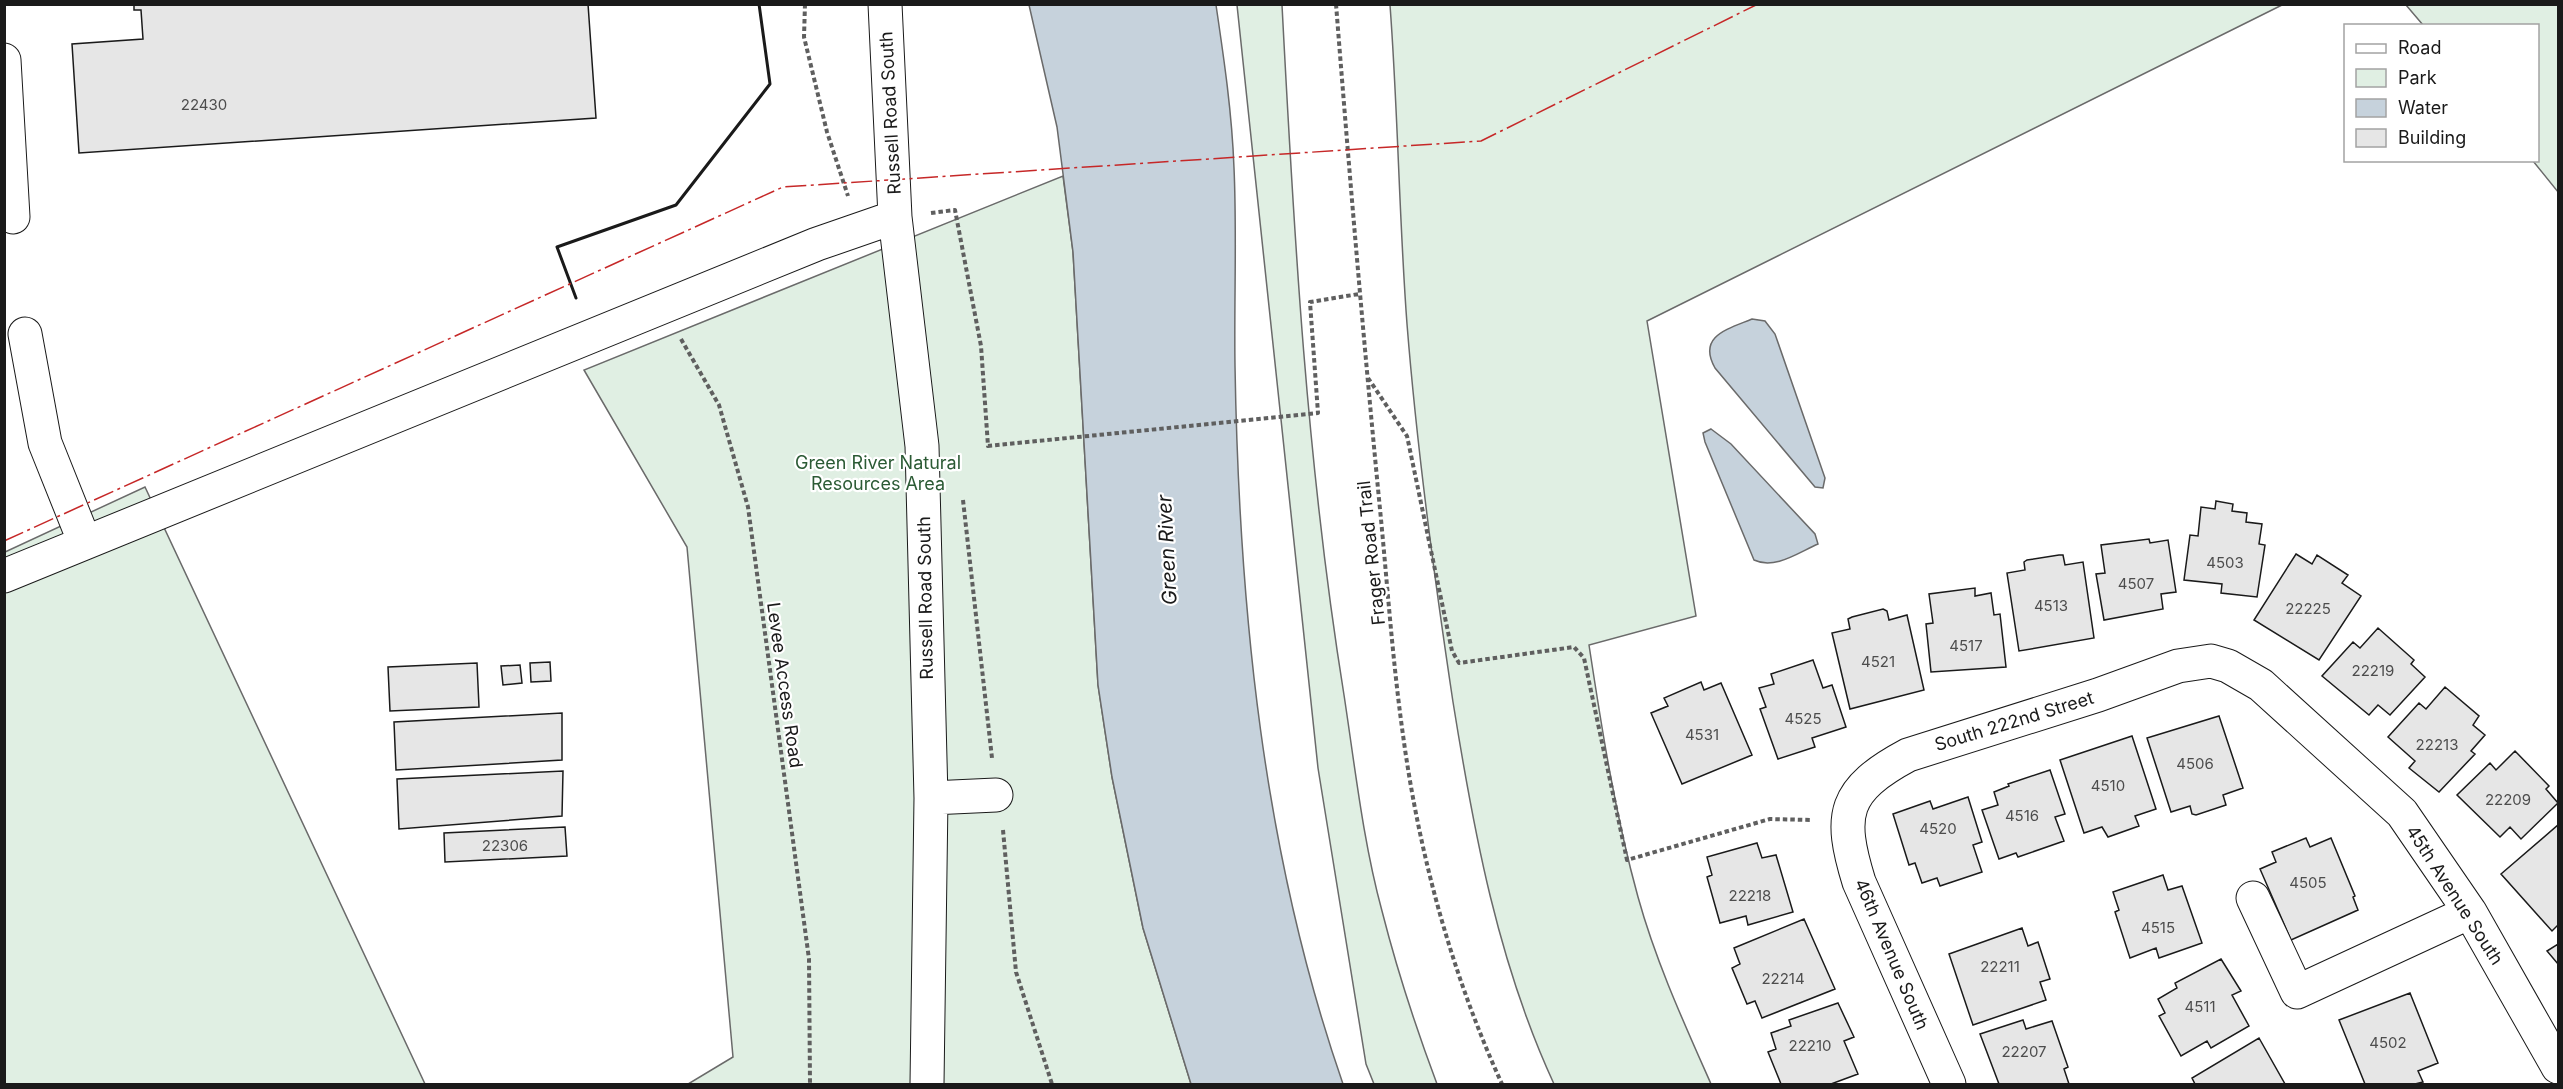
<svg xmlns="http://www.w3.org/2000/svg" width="2563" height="1089" viewBox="0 0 2563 1089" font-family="Inter,sans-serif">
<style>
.green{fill:#e0efe3;stroke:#6a6a6a;stroke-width:1.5}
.water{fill:#c6d2dc;stroke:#6a6a6a;stroke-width:1.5}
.building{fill:#e6e6e6;stroke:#1a1a1a;stroke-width:1.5}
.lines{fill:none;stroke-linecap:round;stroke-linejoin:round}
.minor-casing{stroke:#1a1a1a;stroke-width:35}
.path{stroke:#5f5f5f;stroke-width:4;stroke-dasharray:4.5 3;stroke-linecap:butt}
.minor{stroke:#fff;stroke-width:33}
.wall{stroke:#1a1a1a;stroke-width:3}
.power{stroke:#c62828;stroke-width:1.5;stroke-dasharray:21 4.5 3 4.5;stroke-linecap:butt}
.labels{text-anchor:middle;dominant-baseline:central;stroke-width:4.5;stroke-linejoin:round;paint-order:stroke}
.number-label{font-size:15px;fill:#4d4d4d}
.street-label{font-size:18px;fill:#1a1a1a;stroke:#fff}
.park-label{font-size:18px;fill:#2b5a34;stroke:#fff}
.water-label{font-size:20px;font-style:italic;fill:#1a1a1a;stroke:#fff}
</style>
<rect width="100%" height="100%" fill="#fff"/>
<!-- green -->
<path class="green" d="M 1237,5 L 1282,5 C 1294,236 1307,466 1344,695 C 1355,767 1363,841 1382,911 C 1397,970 1416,1028 1437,1084 L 1374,1084 L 1366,1064 L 1318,768 Z
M 1390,5 L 2282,5 L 1647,321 L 1696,616 L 1589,645 C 1602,730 1615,814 1638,897 C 1656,962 1684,1023 1711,1084 L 1554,1084 C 1498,963 1474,833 1453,702 C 1434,576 1417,450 1407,324 C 1399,218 1398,111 1390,5 Z
M 2406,5 L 2558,5 L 2558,192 L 2533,161 L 2538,160 L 2538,26 L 2423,25 Z
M 1063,176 L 1073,252 L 1098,685 L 1112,777 L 1143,928 L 1191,1084 L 688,1084 L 733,1057 L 687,547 L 584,370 Z
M 145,487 L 425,1084 L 5,1084 L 5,552 Z"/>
<!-- water -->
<path class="water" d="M 1029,5 L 1216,5 C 1224,59 1232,113 1234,168 C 1237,234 1234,300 1235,366 C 1239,608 1263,854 1343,1084 L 1191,1084 L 1143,928 L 1112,777 L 1098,685 L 1073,252 L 1057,127 Z
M 1752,319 L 1765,321 L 1775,334 L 1825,478 L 1823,488 L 1815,487 L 1715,368 C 1697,336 1728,329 1752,319 Z
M 1711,429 L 1731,444 L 1815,534 L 1818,544 C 1799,552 1775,570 1754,560 L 1705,442 L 1703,433 Z"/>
<!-- building -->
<path class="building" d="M 134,4 L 588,4 L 596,118 L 79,153 L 72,44 L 143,39 L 141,10 L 134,10 Z
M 2216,501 L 2233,504 L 2232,511 L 2247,513 L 2246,522 L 2262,524 L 2259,544 L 2265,545 L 2257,597 L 2221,593 L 2222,584 L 2184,580 L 2190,535 L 2198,536 L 2201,507 L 2215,509 Z
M 2149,539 L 2150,543 L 2168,540 L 2176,592 L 2161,594 L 2163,609 L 2104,620 L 2096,574 L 2105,573 L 2101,545 Z
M 2296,554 L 2312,564 L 2317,555 L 2348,575 L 2342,583 L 2361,596 L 2319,660 L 2254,620 Z
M 2059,555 L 2063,555 L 2065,565 L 2083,562 L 2094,638 L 2019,651 L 2007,573 L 2025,570 L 2024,562 L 2027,560 Z
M 1975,588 L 1975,596 L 1991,593 L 1994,615 L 2000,614 L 2006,667 L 1931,672 L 1926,624 L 1933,623 L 1929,594 Z
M 1883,609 L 1887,611 L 1889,620 L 1907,615 L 1924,690 L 1850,709 L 1832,633 L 1850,629 L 1848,619 L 1852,617 Z
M 2378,628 L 2414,660 L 2411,664 L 2425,677 L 2390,715 L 2378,705 L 2369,715 L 2322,676 L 2353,642 L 2360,648 Z
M 1813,660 L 1823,688 L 1832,685 L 1846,727 L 1812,738 L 1815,747 L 1778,759 L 1760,709 L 1766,707 L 1759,688 L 1774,684 L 1771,674 Z
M 550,662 L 551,681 L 531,682 L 530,663 Z
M 477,663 L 479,707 L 390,711 L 388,667 Z
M 520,665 L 522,683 L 503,685 L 501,666 Z
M 1701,682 L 1704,690 L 1721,683 L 1752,755 L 1682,784 L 1651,713 L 1668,706 L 1664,698 Z
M 2445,687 L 2479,716 L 2473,725 L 2485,735 L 2471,751 L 2475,754 L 2439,792 L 2409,768 L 2415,761 L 2388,737 L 2419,703 L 2426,709 Z
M 562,713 L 562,760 L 396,770 L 394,722 Z
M 2219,716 L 2243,788 L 2223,795 L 2226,805 L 2196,815 L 2192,814 L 2190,806 L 2171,812 L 2147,738 Z
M 2132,736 L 2156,809 L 2135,816 L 2139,826 L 2108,837 L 2102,827 L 2084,833 L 2060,760 Z
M 2515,751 L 2549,786 L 2546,789 L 2558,803 L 2521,839 L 2510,827 L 2500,837 L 2457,795 L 2490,763 L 2496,770 Z
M 2050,770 L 2065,814 L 2055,817 L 2064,841 L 2018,857 L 2016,853 L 1999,859 L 1982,810 L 1998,805 L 1994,792 L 2009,786 L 2008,784 Z
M 563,771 L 562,816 L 399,829 L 397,779 Z
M 1968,797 L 1982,842 L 1973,845 L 1982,872 L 1940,886 L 1937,878 L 1922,883 L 1915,863 L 1909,865 L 1893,814 L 1930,801 L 1933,809 Z
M 2558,825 L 2558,925 L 2552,931 L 2501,874 Z
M 565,827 L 567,856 L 445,862 L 444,833 Z
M 2306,838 L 2310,847 L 2331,838 L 2355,896 L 2353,897 L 2358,910 L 2291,940 L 2260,869 L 2276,862 L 2272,852 Z
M 1757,843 L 1762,858 L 1776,855 L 1793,912 L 1748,925 L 1746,916 L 1720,923 L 1707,877 L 1712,875 L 1707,857 Z
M 2163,875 L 2168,890 L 2182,886 L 2202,943 L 2159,958 L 2156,948 L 2130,958 L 2115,912 L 2119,910 L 2113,892 Z
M 1804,919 L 1835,989 L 1762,1018 L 1755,1001 L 1747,1004 L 1732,968 L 1740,964 L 1734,948 Z
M 2022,928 L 2028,946 L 2038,942 L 2050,979 L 2040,982 L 2046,1000 L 1973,1025 L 1949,954 Z
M 2558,944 L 2558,964 L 2547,951 Z
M 2221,959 L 2241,991 L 2232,995 L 2249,1026 L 2211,1048 L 2207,1041 L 2181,1056 L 2159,1016 L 2165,1013 L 2158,999 L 2177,988 L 2175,983 Z
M 2410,993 L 2438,1063 L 2418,1071 L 2423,1082 L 2415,1084 L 2365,1084 L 2339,1020 Z
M 1838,1003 L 1854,1037 L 1844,1041 L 1858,1074 L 1831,1084 L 1781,1084 L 1768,1052 L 1776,1049 L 1771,1033 L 1791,1026 L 1789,1020 Z
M 2023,1020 L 2026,1029 L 2052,1021 L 2068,1067 L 2064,1069 L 2069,1084 L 1999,1084 L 1980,1034 Z
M 2259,1038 L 2285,1084 L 2195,1084 L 2192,1078 Z"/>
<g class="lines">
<defs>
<path id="minor" d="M 885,4 L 895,217 L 922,446 L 931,798 L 927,1084
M 4,60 L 13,217
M 25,334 L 45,443 L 85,543
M 4,576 L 817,244 L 895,217
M 931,798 L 996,795
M 2253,898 L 2297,992 L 2470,912
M 1949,1084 L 1859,882 C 1838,814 1843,790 1908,755 L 2098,695 L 2178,666 L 2211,661 L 2228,666 L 2261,685 L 2402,813 L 2470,912 L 2558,1067"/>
</defs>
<!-- minor casing -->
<use href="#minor" class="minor-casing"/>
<!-- path -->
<path class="path" d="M 805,4 L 804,37 L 827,132 L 848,196
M 1336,4 C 1349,169 1363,334 1379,499 C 1387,578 1392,657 1403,735 C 1419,854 1452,975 1502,1084
M 931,213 L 955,210 L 981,346 L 988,446 L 1318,413 L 1310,302 L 1359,294
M 681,339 L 719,405 L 748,507 L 809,959 L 810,1084
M 1368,378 L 1407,436 L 1452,651 L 1459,663 L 1574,647 L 1584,658 L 1627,860 L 1770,819 L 1812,820
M 963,500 L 992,758
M 1003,830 L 1016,972 L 1052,1084"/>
<!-- minor -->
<use href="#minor" class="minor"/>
<!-- wall -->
<path class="wall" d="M 576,298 L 557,247 L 676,205 L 770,84 L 759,4"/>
<!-- power -->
<path class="power" d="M 4,541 L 783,187 L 1481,141 L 1758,4"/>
</g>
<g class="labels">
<!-- number labels -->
<g class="number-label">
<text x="204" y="104">22430</text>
<text x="2225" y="562">4503</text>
<text x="2136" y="583">4507</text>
<text x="2051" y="605">4513</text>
<text x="2308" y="608">22225</text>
<text x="1966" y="645">4517</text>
<text x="1878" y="661">4521</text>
<text x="2373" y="670">22219</text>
<text x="1803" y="718">4525</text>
<text x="1702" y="734">4531</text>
<text x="2437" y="744">22213</text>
<text x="2195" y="763">4506</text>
<text x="2108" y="785">4510</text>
<text x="2508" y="799">22209</text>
<text x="2022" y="815">4516</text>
<text x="1938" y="828">4520</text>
<text x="505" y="845">22306</text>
<text x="2308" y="882">4505</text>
<text x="1750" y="895">22218</text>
<text x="2158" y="927">4515</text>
<text x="2000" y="966">22211</text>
<text x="1783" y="978">22214</text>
<text x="2200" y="1006">4511</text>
<text x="2388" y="1042">4502</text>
<text x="1810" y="1045">22210</text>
<text x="2024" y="1051">22207</text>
</g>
<!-- street labels -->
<g class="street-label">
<text transform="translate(890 113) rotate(-93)">Russell Road South</text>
<text transform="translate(1371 553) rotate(-96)">Frager Road Trail</text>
<text transform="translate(925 598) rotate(-91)">Russell Road South</text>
<text transform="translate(785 685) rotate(82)">Levee Access Road</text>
<text transform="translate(2014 721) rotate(-17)">South 222nd Street</text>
<text transform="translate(2455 895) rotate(57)">45th Avenue South</text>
<text transform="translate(1892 954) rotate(67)">46th Avenue South</text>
</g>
<!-- park labels -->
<g class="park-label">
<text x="878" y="462">Green River Natural<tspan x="878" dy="21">Resources Area</tspan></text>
</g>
<!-- water labels -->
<g class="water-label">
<text transform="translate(1167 550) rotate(-93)">Green River</text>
</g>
</g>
<!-- border -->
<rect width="2563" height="1089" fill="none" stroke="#1a1a1a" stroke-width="12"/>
<!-- legend -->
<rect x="2344" y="24" width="195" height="138" fill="#ffffff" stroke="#a3a3a3" stroke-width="1.5"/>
<rect x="2356" y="44" width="30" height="9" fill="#ffffff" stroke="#a3a3a3" stroke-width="1.5"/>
<text x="2398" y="54" font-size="18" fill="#1a1a1a">Road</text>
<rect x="2356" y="69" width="30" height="18" fill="#e0efe3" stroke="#a3a3a3" stroke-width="1.5"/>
<text x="2398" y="84" font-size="18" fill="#1a1a1a">Park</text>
<rect x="2356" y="99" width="30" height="18" fill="#c6d2dc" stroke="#a3a3a3" stroke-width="1.5"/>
<text x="2398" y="114" font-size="18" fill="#1a1a1a">Water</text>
<rect x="2356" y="129" width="30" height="18" fill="#e6e6e6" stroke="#a3a3a3" stroke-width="1.5"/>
<text x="2398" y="144" font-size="18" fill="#1a1a1a">Building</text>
</svg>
